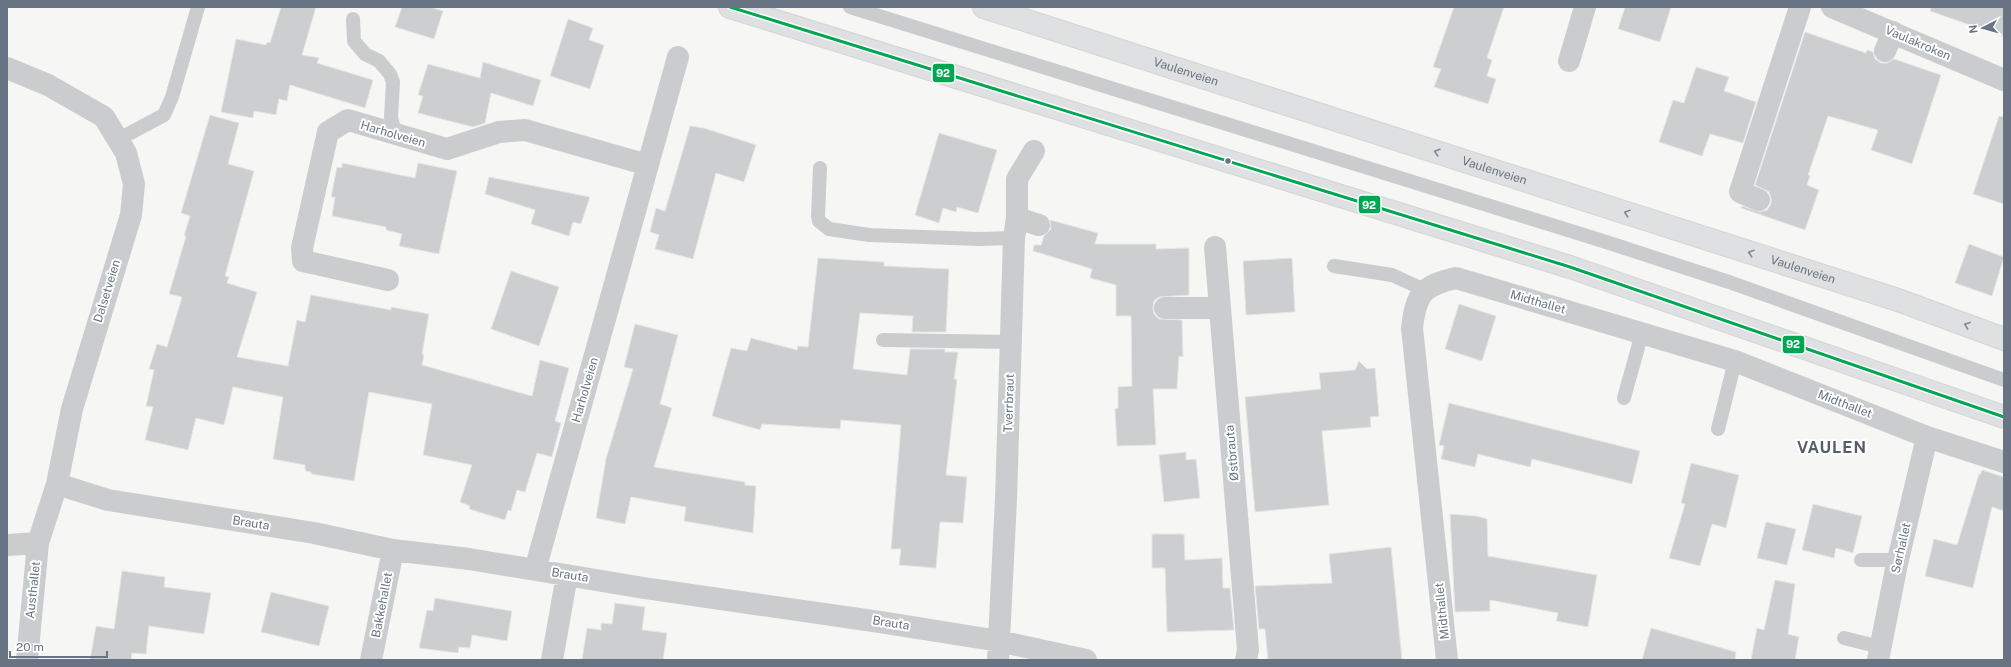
<svg xmlns="http://www.w3.org/2000/svg" width="2011" height="667" viewBox="0 0 2011 667" font-family="'Public Sans',sans-serif">
<style>
.building{fill:#cdced0;stroke:#e6e6e5}
.lines{fill:none;stroke-linecap:round;stroke-linejoin:round}
.primary-casing{stroke:#d3d4d4;stroke-width:24}
.lane{stroke:#cbcccd;stroke-width:14}
.street{stroke:#cbcccd;stroke-width:22}
.primary{stroke:#dfe0e1;stroke-width:22}
.bus-1-casing{stroke:#fff;stroke-width:6}
.bus-1{stroke:#00a651;stroke-width:3}
.oneway{stroke:#808a96}
.bus-dot{fill:#687483;stroke:#fff;stroke-width:1.5}
.labels{text-anchor:middle;dominant-baseline:central;stroke-width:4;stroke-linejoin:round;paint-order:stroke}
.street-label{font-size:12px;fill:#687483;stroke:#fff}
.district-label{font-size:16px;font-weight:bold;letter-spacing:1px;fill:#565e69;stroke:#fff}
.line-badge{stroke:#fff;stroke-width:1.5}
.badge-label{font-size:11px;text-anchor:middle;font-weight:bold;fill:#fff}
</style>
<rect width="100%" height="100%" fill="#f6f6f5"/>
<!-- building -->
<path class="building" d="M 281,7 L 316,7 L 302,55 L 319,58 L 317,63 L 373,80 L 365,108 L 290,85 L 287,101 L 279,99 L 276,115 L 254,111 L 253,118 L 221,112 L 236,39 L 266,45 L 267,42 L 270,43 Z
M 402,7 L 430,7 L 443,11 L 434,39 L 395,27 Z
M 1454,7 L 1504,7 L 1487,58 L 1492,60 L 1487,76 L 1496,79 L 1488,104 L 1434,87 L 1441,69 L 1433,67 Z
M 1625,7 L 1671,7 L 1660,42 L 1618,29 Z
M 1931,7 L 2004,7 L 2004,37 L 1930,11 Z
M 568,19 L 593,28 L 589,40 L 604,45 L 590,89 L 550,76 Z
M 1805,32 L 1866,53 L 1867,50 L 1873,52 L 1875,59 L 1881,63 L 1887,63 L 1894,59 L 1941,75 L 1912,164 L 1871,150 L 1878,130 L 1828,116 L 1808,175 L 1810,176 L 1807,185 L 1819,190 L 1805,230 L 1741,208 L 1742,206 L 1760,212 L 1767,210 L 1771,204 L 1771,198 L 1769,192 L 1755,185 Z
M 483,62 L 541,80 L 533,106 L 491,93 L 485,123 L 473,127 L 418,113 L 423,96 L 418,95 L 428,64 L 480,78 Z
M 1696,67 L 1729,77 L 1724,91 L 1756,102 L 1743,143 L 1710,134 L 1702,156 L 1659,142 L 1673,100 L 1684,103 Z
M 210,115 L 239,123 L 228,164 L 254,171 L 225,276 L 229,277 L 227,283 L 257,292 L 237,357 L 288,366 L 297,320 L 305,322 L 311,295 L 391,310 L 391,307 L 429,314 L 422,354 L 424,354 L 422,365 L 532,396 L 540,360 L 569,368 L 555,421 L 561,423 L 552,457 L 537,453 L 525,492 L 517,490 L 511,511 L 508,510 L 505,520 L 469,509 L 470,506 L 460,502 L 472,465 L 423,455 L 432,404 L 369,392 L 354,481 L 311,474 L 311,472 L 306,471 L 305,469 L 305,465 L 273,459 L 283,397 L 233,387 L 224,425 L 196,418 L 188,450 L 145,440 L 153,407 L 146,406 L 154,370 L 149,369 L 157,344 L 167,347 L 182,297 L 169,294 L 186,236 L 184,236 L 190,216 L 181,213 Z
M 1999,116 L 2004,117 L 2004,204 L 1973,194 Z
M 690,126 L 704,128 L 756,145 L 744,182 L 716,173 L 693,259 L 655,249 L 659,235 L 650,232 L 656,208 L 665,211 Z
M 939,133 L 997,150 L 978,213 L 957,207 L 956,212 L 943,208 L 939,223 L 915,215 Z
M 342,163 L 415,178 L 418,163 L 457,171 L 439,254 L 399,246 L 402,234 L 386,230 L 386,227 L 332,216 L 335,197 L 331,197 L 337,167 L 342,168 Z
M 489,177 L 590,197 L 581,224 L 573,222 L 569,236 L 531,224 L 535,210 L 485,194 Z
M 1050,220 L 1098,233 L 1095,244 L 1156,244 L 1156,249 L 1189,248 L 1189,295 L 1159,297 L 1154,301 L 1153,308 L 1154,314 L 1159,319 L 1182,320 L 1183,357 L 1179,356 L 1177,389 L 1153,389 L 1156,445 L 1117,446 L 1115,409 L 1118,408 L 1118,387 L 1132,386 L 1131,316 L 1116,316 L 1116,285 L 1090,278 L 1092,269 L 1033,251 L 1034,245 L 1041,245 L 1044,236 L 1051,229 Z
M 1969,244 L 2004,257 L 1992,296 L 1955,283 Z
M 818,258 L 884,262 L 884,266 L 949,269 L 946,332 L 912,332 L 913,316 L 860,313 L 853,369 L 907,375 L 910,349 L 945,349 L 945,352 L 958,352 L 954,379 L 957,379 L 946,475 L 967,477 L 963,523 L 940,522 L 936,568 L 899,565 L 901,549 L 891,549 L 901,425 L 841,420 L 840,429 L 762,424 L 760,430 L 712,416 L 731,348 L 747,351 L 751,338 L 797,350 L 798,346 L 808,347 Z
M 1292,258 L 1295,312 L 1246,315 L 1243,261 Z
M 511,271 L 559,287 L 539,346 L 491,329 Z
M 1459,304 L 1496,316 L 1482,361 L 1445,349 Z
M 635,324 L 678,335 L 660,404 L 672,408 L 654,467 L 745,482 L 745,485 L 756,486 L 753,533 L 684,521 L 686,507 L 631,497 L 625,524 L 596,518 L 606,459 L 633,369 L 624,367 Z
M 1359,361 L 1367,369 L 1375,368 L 1379,416 L 1370,417 L 1371,427 L 1322,431 L 1329,505 L 1255,512 L 1245,397 L 1321,389 L 1319,373 L 1355,370 Z
M 1449,403 L 1640,451 L 1632,484 L 1532,459 L 1530,467 L 1478,454 L 1475,467 L 1441,459 L 1444,446 L 1439,445 Z
M 1186,452 L 1186,460 L 1196,459 L 1200,498 L 1164,502 L 1159,455 Z
M 1691,463 L 1739,475 L 1726,528 L 1712,524 L 1700,566 L 1669,558 L 1685,504 L 1681,503 Z
M 1982,470 L 2004,477 L 2004,511 L 1992,507 L 1973,588 L 1925,576 L 1934,539 L 1957,545 L 1979,474 L 1980,475 Z
M 1813,504 L 1862,516 L 1853,553 L 1836,548 L 1834,558 L 1802,550 Z
M 1450,514 L 1476,516 L 1487,519 L 1488,556 L 1597,575 L 1588,627 L 1556,621 L 1558,613 L 1490,600 L 1490,611 L 1455,612 Z
M 1766,522 L 1796,529 L 1787,565 L 1757,558 Z
M 1152,534 L 1184,534 L 1185,560 L 1222,558 L 1223,588 L 1230,588 L 1234,630 L 1167,632 L 1165,568 L 1152,568 Z
M 1391,547 L 1402,660 L 1268,660 L 1265,629 L 1259,629 L 1255,586 L 1332,583 L 1329,554 Z
M 122,571 L 165,577 L 164,587 L 211,593 L 204,634 L 149,626 L 146,654 L 132,653 L 131,660 L 90,660 L 96,626 L 114,629 Z
M 1775,580 L 1795,584 L 1788,634 L 1799,637 L 1795,660 L 1751,660 L 1757,628 L 1764,630 Z
M 271,592 L 329,606 L 319,646 L 261,632 Z
M 435,598 L 512,611 L 507,641 L 472,635 L 470,648 L 459,647 L 458,653 L 419,648 L 427,610 L 433,611 Z
M 615,603 L 645,607 L 642,630 L 667,633 L 663,660 L 582,660 L 587,628 L 601,630 L 601,623 L 612,624 Z
M 1651,628 L 1736,652 L 1735,660 L 1642,660 Z"/>
<g class="lines">
<defs>
<g id="primary">
<path d="M 730,7 L 1570,267 L 2004,417"/>
<path id="s1" d="M 984,7 L 1898,300 L 2004,339"/>
</g>
</defs>
<!-- primary casing -->
<use href="#primary" class="primary-casing"/>
<!-- lane -->
<path class="lane" d="M 850,7 L 1603,241 L 1729,282 L 2004,380
M 353,19 L 354,41 L 365,54 L 379,61 L 390,74 L 393,82 L 391,117 L 395,134
M 119,139 L 164,115 L 172,97 L 198,7
M 820,168 L 818,216 L 819,221 L 829,229 L 869,235 L 979,239 L 1014,238
M 1334,266 L 1392,275 L 1425,290
M 883,340 L 1011,342
M 1624,398 L 1642,333
M 1718,429 L 1735,361
M 1861,560 L 1898,560
M 1844,638 L 1880,647"/>
<!-- street -->
<path class="street" d="M 1832,7 L 2004,80
M 1885,51 L 1893,32
M 1569,61 L 1585,7
M 7,68 L 48,85 L 104,117 L 126,153 L 134,184 L 131,215 L 72,409 L 57,484 L 38,543 L 7,545
M 1759,200 L 1740,192 L 1800,7
M 1017,218 L 1039,225
M 1215,247 L 1248,650 L 1246,660
M 388,280 L 303,261 L 302,248 L 328,132 L 348,120 L 447,149 L 499,132 L 525,130 L 648,165
M 1165,308 L 1220,308
M 57,484 L 108,500 L 314,533 L 393,550 L 469,559 L 644,588 L 880,622 L 999,641 L 1086,660
M 535,570 L 678,57
M 27,660 L 38,543
M 371,660 L 393,550
M 552,660 L 567,575
M 998,660 L 1006,499 L 1014,238 L 1017,218 L 1017,179 L 1034,151
M 1447,660 L 1412,328 C 1416,295 1421,286 1456,278 L 1735,361 L 1927,437 L 2004,462
M 1878,660 L 1897,564 L 1927,437"/>
<!-- primary -->
<use href="#primary" class="primary"/>
<defs>
<path id="bus-1" d="M 730,7 L 1570,267 L 2004,417"/>
</defs>
<!-- bus-1 casing -->
<use href="#bus-1" class="bus-1-casing"/>
<!-- bus-1 -->
<use href="#bus-1" class="bus-1"/>
</g>
<!-- one-way arrows -->
<defs><path id="oneway-chevron" d="M-2-3.5L2.5 0L-2 3.5" fill="none" stroke-width="1.6" stroke-linecap="round" stroke-linejoin="round"/></defs>
<g class="oneway">
<use href="#oneway-chevron" transform="translate(1437 152) rotate(-162)"/>
<use href="#oneway-chevron" transform="translate(1627 213) rotate(-162)"/>
<use href="#oneway-chevron" transform="translate(1751 253) rotate(-162)"/>
<use href="#oneway-chevron" transform="translate(1967 325) rotate(-160)"/>
</g>
<!-- markers -->
<circle class="bus-dot" cx="1228" cy="161" r="3.5"/>
<g class="labels">
<!-- street labels -->
<g class="street-label">
<text transform="translate(1918 43) rotate(23)">Vaulakroken</text>
<text stroke="none"><textPath href="#s1" startOffset="212">Vaulenveien</textPath></text>
<text transform="translate(393 134) rotate(16)">Harholveien</text>
<text stroke="none"><textPath href="#s1" startOffset="536">Vaulenveien</textPath></text>
<text stroke="none"><textPath href="#s1" startOffset="860">Vaulenveien</textPath></text>
<text transform="translate(107 291) rotate(-73)">Dalsetveien</text>
<text transform="translate(1538 302) rotate(16)">Midthallet</text>
<text transform="translate(585 390) rotate(-74)">Harholveien</text>
<text transform="translate(1009 403) rotate(-88)">Tverrbraut</text>
<text transform="translate(1845 404) rotate(21)">Midthallet</text>
<text transform="translate(1232 453) rotate(-95)">Østbrauta</text>
<text transform="translate(251 523) rotate(9)">Brauta</text>
<text transform="translate(1901 548) rotate(-77)">Sørhallet</text>
<text transform="translate(570 575) rotate(9)">Brauta</text>
<text transform="translate(33 590) rotate(-84)">Austhallet</text>
<text transform="translate(382 605) rotate(-79)">Bakkehallet</text>
<text transform="translate(1442 611) rotate(-96)">Midthallet</text>
<text transform="translate(891 623) rotate(9)">Brauta</text>
</g>
<!-- district labels -->
<g class="district-label">
<text x="1832" y="447">VAULEN</text>
</g>
</g>
<g class="line-badge">
<rect x="932" y="63" width="23" height="20" rx="4" fill="#00a651"/>
<rect x="1358" y="195" width="23" height="19" rx="4" fill="#00a651"/>
<rect x="1782" y="335" width="23" height="19" rx="4" fill="#00a651"/>
</g>
<g class="badge-label">
<text x="943" y="77">92</text>
<text x="1369" y="209">92</text>
<text x="1793" y="348">92</text>
</g>
<!-- border -->
<rect width="2011" height="667" fill="none" stroke="#687483" stroke-width="16"/>
<!-- north arrow -->
<g transform="translate(1983 28) rotate(264)" stroke="#ffffff" stroke-width="3" paint-order="stroke">
<path d="M0-3L7 15L0 10L-7 15Z" fill="#687483"/>
<text y="-6" font-size="11" font-weight="bold" text-anchor="middle" fill="#687483">N</text>
</g>
<!-- scale -->
<path d="M10 651v6h97v-6" fill="none" stroke="#687483" stroke-width="2"/>
<text x="16" y="651" font-size="12" fill="#687483" stroke="#ffffff" stroke-width="3" paint-order="stroke">20 m</text>
</svg>
